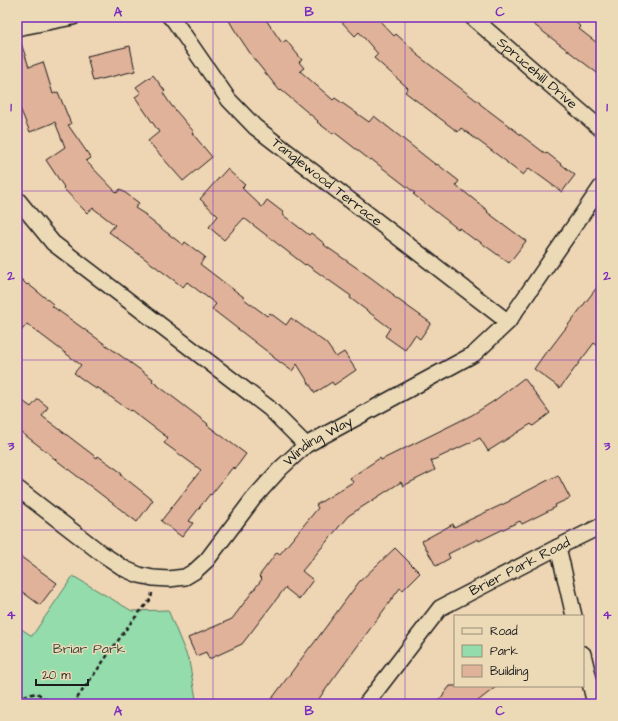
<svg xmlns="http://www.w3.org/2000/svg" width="618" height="721" viewBox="0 0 618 721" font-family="'Architects Daughter',sans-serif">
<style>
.green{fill:#94dcab;stroke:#587c64}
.building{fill:#e1b29a;stroke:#1c1c1c}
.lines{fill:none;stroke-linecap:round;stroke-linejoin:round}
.minor-casing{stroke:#1c1c1c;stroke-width:18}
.path{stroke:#1c1c1c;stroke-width:2.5;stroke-dasharray:4 3;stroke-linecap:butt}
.minor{stroke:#ecdab7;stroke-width:15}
.grid{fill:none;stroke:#7b2cbf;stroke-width:1;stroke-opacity:0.55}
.labels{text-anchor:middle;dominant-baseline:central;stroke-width:3;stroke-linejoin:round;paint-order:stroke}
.street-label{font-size:14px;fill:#1c1c1c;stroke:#ecdab7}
.park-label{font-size:14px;fill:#3a4c40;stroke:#ecdab7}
.neatline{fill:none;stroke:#7b2cbf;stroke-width:1.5}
.grid-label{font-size:13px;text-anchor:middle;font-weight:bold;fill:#7b2cbf}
</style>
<rect width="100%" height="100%" fill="#eed5b4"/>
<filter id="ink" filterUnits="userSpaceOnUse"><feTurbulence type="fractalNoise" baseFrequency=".025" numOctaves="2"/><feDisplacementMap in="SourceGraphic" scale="8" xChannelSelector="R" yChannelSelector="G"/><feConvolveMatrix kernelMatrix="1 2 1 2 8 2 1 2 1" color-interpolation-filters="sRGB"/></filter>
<g filter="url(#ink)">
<!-- green -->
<path class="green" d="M 73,576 L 132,611 L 168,610 L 189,661 L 197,704 L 17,704 L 17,626 L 32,636 Z"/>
<!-- building -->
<path class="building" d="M 227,17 L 264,17 L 282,43 L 286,40 L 302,60 L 299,62 L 304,68 L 300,71 L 333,100 L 335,98 L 369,122 L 374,116 L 436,165 L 437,164 L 459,181 L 456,185 L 488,211 L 487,212 L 526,241 L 509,263 L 476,239 L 475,240 L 459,228 L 458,229 L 413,194 L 415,193 L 371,159 L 370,160 L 334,132 L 333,134 L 317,122 L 318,121 L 281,90 L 280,91 L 254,59 L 234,29 Z
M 337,17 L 376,17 L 394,36 L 396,34 L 418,54 L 417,55 L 480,103 L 480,104 L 546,154 L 547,153 L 575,175 L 562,192 L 529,168 L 523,175 L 507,163 L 507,162 L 461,128 L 458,132 L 405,92 L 408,88 L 374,58 L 378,54 L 359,32 L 355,36 Z
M 524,17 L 569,17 L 581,27 L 579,29 L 601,46 L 601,76 Z
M 17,40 L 20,40 L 29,67 L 43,62 L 53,94 L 58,92 L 71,124 L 68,125 L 91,158 L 86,161 L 117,193 L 120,189 L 139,203 L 135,208 L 146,215 L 145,216 L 183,245 L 185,242 L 205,257 L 200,264 L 226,284 L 245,298 L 244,299 L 267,316 L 270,313 L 286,325 L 291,318 L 326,343 L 336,357 L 344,352 L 356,370 L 334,385 L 332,382 L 315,393 L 297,364 L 292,371 L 273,357 L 273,356 L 212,309 L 216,304 L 187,282 L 183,287 L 109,232 L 115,225 L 93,208 L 87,213 L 63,188 L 64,187 L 46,160 L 65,147 L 55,122 L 30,132 L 17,101 Z
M 130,46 L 135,71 L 93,81 L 87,56 Z
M 153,75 L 165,91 L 163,93 L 171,105 L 194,132 L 192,133 L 212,157 L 183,181 L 148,141 L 159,132 L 135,97 L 141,93 L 136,87 Z
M 227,169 L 245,185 L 242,188 L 262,207 L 267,200 L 284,213 L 283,215 L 309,235 L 311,233 L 325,244 L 324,245 L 370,277 L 394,295 L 393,296 L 431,323 L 420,339 L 415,335 L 405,350 L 385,336 L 390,328 L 350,298 L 351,296 L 306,264 L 305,265 L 244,218 L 224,240 L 209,227 L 218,216 L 200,199 Z
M 17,275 L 27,285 L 28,284 L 53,304 L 52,306 L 153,379 L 152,381 L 208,424 L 207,425 L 246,454 L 235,469 L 233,467 L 211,495 L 210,494 L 189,521 L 193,523 L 182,537 L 161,521 L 201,470 L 164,443 L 168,438 L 131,410 L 130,411 L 97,387 L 96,389 L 74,373 L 81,365 L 27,324 L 17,336 Z
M 601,282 L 601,348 L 594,343 L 560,388 L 534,369 L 548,349 L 549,350 Z
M 524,378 L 550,413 L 533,426 L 531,424 L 488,451 L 480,438 L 431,461 L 435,470 L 403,486 L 401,482 L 348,516 L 302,571 L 313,580 L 299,599 L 285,588 L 242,644 L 209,659 L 206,652 L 196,656 L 188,638 L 232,619 L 262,579 L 259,576 L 277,552 L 280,554 L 318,508 L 316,505 L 353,482 L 350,478 L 380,458 L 381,460 L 472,415 L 494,401 Z
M 17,397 L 31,407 L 38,399 L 48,407 L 42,416 L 97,458 L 98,456 L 122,473 L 121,475 L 153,500 L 137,522 L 51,456 L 51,455 L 17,429 Z
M 558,475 L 570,498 L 555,505 L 556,507 L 522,524 L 520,521 L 479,541 L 478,539 L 448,554 L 450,558 L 436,566 L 422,541 L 453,524 L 454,527 L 510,501 L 510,500 Z
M 395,548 L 420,573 L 403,590 L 400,588 L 315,704 L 268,704 L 310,647 L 311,647 L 359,582 Z
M 17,554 L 57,583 L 40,605 L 17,588 Z
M 450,686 L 497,686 L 474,704 L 436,704 Z"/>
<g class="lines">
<defs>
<g id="minor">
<path id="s1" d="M 170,17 L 173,19 L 229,100 L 255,127 L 508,322"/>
<path id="s2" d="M 472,17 L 601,129"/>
<path d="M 17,28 L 73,17"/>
<path d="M 17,199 L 53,243 L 269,408 L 306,445"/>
<path id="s3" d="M 17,488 L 101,553 L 125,569 L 139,575 L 153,578 L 169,579 L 185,577 L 195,571 L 207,560 L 253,499 L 280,469 L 306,445 L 474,354 L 508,322 L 601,187"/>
<path d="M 558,547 L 574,616"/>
<path d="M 583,654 L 595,704"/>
<path id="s4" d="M 366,704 L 440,608 L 558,547 L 601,526"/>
</g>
</defs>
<!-- minor casing -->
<use href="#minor" class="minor-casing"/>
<!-- path -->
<path class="path" d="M 17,697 L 37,693 L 53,704
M 73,704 L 132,621 L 151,599 L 152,593"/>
<!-- minor -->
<use href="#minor" class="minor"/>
</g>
</g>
<!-- grid -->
<path class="grid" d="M 213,17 L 213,704M 405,17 L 405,704M 17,191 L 601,191M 17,360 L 601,360M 17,530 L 601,530"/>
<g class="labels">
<!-- street labels -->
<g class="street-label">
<text stroke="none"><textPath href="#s2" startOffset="86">Sprucehill Drive</textPath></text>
<text stroke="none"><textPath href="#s1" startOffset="230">Tanglewood Terrace</textPath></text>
<text stroke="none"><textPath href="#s3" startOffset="389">Winding Way</textPath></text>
<text stroke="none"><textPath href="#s4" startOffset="211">Brier Park Road</textPath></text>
</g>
<!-- park labels -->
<g class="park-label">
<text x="89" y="649">Briar Park</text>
</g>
</g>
<!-- margin -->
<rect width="618" height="721" fill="none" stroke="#ecdab7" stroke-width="44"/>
<!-- legend -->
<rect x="454" y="615" width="130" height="72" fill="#ecdab7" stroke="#998e79"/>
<rect x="462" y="628" width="20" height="6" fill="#ecdab7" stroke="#998e79"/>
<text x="490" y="635" font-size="12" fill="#1c1c1c">Road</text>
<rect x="462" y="645" width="20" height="12" fill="#94dcab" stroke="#998e79"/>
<text x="490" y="655" font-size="12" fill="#1c1c1c">Park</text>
<rect x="462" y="665" width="20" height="12" fill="#e1b29a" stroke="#998e79"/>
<text x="490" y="675" font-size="12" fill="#1c1c1c">Building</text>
<!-- scale -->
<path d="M36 679v6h52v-6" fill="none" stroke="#1c1c1c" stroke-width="2"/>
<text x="42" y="679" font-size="12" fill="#1c1c1c" stroke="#ecdab7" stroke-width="3" paint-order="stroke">20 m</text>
<rect x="22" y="22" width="574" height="677" class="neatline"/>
<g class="grid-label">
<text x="118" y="16">A</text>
<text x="309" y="16">B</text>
<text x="500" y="16">C</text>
<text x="11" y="111">1</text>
<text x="607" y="111">1</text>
<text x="11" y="280">2</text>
<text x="607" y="280">2</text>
<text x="11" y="450">3</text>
<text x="607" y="450">3</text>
<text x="11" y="619">4</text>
<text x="607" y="619">4</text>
<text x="118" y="715">A</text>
<text x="309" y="715">B</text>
<text x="500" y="715">C</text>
</g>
</svg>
